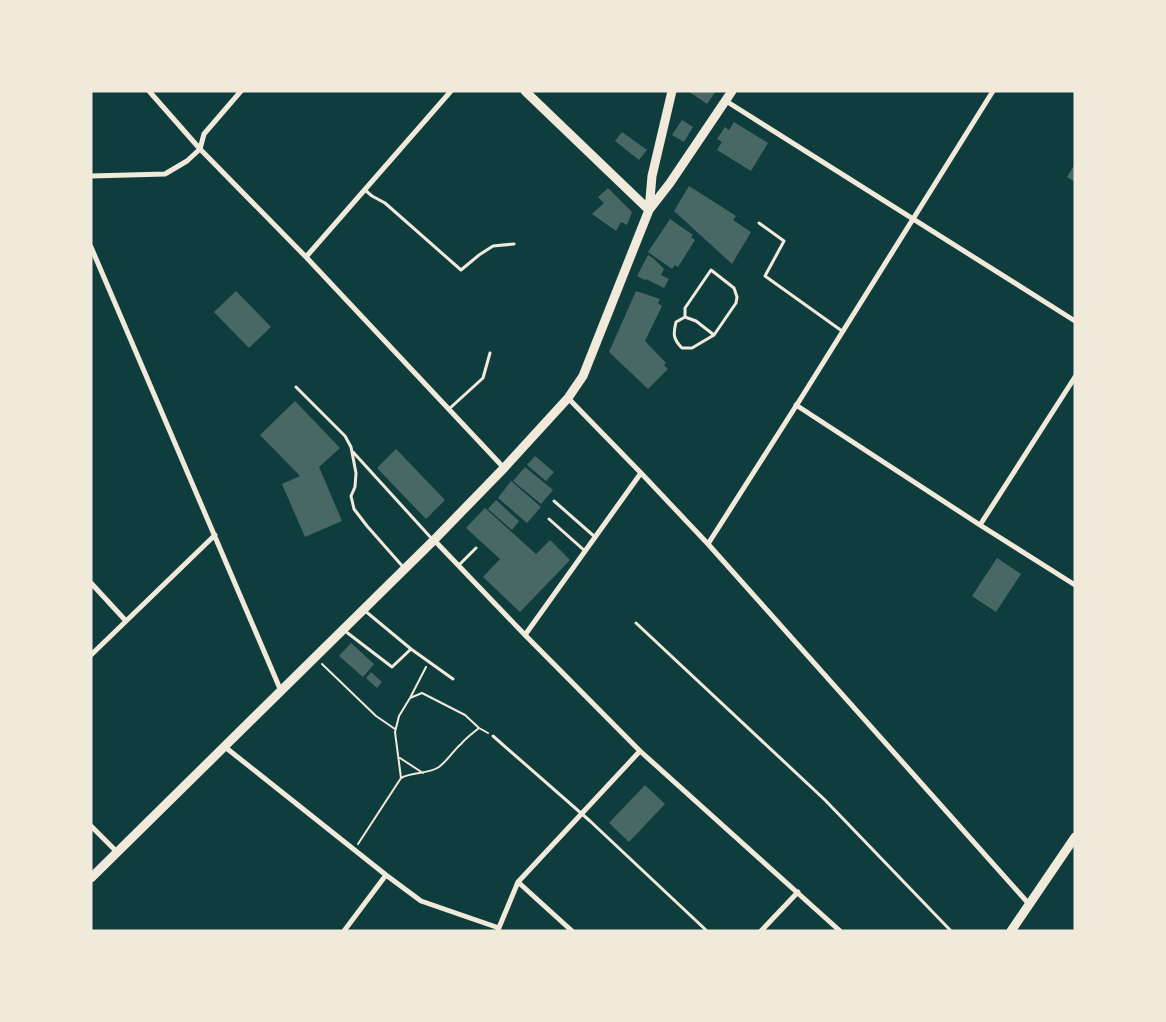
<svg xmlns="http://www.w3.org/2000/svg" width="1166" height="1022" viewBox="0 0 1166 1022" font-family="'PT Sans Narrow',sans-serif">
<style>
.building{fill:#486865}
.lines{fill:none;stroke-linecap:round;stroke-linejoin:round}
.path{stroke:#f1e9da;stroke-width:2}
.service{stroke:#f1e9da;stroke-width:3}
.minor{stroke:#f1e9da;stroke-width:5}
.tertiary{stroke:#f1e9da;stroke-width:9}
</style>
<rect width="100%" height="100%" fill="#0f3d3e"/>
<!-- building -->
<path class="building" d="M 688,91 L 716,91 L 707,104 Z
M 682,120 L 693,127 L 684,142 L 672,135 Z
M 734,122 L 768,143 L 751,171 L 717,150 L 722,142 L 717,139 L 725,127 L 729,130 Z
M 622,132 L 647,150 L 639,160 L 615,141 Z
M 1073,167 L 1075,168 L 1075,182 L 1067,177 Z
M 689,186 L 736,216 L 733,220 L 751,232 L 732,264 L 674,211 Z
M 608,188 L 632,212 L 627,225 L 621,222 L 616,231 L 592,214 L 604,203 L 598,197 Z
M 670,219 L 693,235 L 691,237 L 695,240 L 678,267 L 675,265 L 672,269 L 648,252 Z
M 648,255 L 653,258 L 664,269 L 661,275 L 669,279 L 664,288 L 646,279 L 645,280 L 637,276 Z
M 236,291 L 271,327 L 249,348 L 214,312 Z
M 636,291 L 660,299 L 658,303 L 662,306 L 645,341 L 666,363 L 664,365 L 668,369 L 648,389 L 609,352 Z
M 295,401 L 340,448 L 319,467 L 342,521 L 305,537 L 282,484 L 300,476 L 260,435 Z
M 396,449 L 445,500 L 426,519 L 377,468 Z
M 535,456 L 554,472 L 546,481 L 527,465 Z
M 525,467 L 553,490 L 541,504 L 513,481 Z
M 511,481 L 541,507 L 527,523 L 498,498 Z
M 496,500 L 519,521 L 512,530 L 488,509 Z
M 485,508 L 536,554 L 550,540 L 570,560 L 520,612 L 483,577 L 500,559 L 466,528 Z
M 997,558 L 1021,574 L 996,612 L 972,596 Z
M 351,643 L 374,664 L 363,677 L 339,656 Z
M 371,672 L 382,682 L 377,688 L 366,678 Z
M 645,785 L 665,804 L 629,842 L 609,823 Z"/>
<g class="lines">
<!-- path -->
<path class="path" d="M 322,664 L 376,716 L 395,729
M 410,698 L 426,667
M 400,758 L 423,773
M 401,778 L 395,732 L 399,716 L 410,698 L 422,693 L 465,715 L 479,728
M 358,844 L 401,778 C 414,771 426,775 439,767 C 448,760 453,751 461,744 C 466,738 473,733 479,728 L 488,733"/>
<!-- service -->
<path class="service" d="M 365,190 L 372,196 L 385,203 L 461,270 L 479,255 L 493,246 L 514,244
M 759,223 L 784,241 L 765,276 L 842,331
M 685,317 L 685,308 L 711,270 L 734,288 L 737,297 L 736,303 L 714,335 L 692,348 L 682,348 C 673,339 673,334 676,322 L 685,317 L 696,321 L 714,335
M 296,387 L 345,436 L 351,447 L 356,473 L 355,487 L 351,496 L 354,509 L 367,526 L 404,568
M 449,409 L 483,378 L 490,353
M 353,452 L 433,540
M 554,501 L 595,537
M 549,519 L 585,551
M 459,565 L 476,548
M 636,623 L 825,800 L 951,931
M 345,631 L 392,667 L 411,649 L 364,610
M 411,649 L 453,679
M 493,736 L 590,821 L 707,931"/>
<!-- minor -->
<path class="minor" d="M 149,91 L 200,149
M 726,101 L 1075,321
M 200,149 L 204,134 L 241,91
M 91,176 L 165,174 L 187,161 L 200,149 L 306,257 L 504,468
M 91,247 L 281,691
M 306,257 L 451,91
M 568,398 L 641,473 L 708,544 L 1029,904
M 796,405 L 980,525 L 1075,585
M 980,525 L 1075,377
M 434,540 L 525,635 L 640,751 L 840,931
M 708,544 L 803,395 L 993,91
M 91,583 L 126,621
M 525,635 L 641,473
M 91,655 L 215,535
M 225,747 L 386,875 L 421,901 L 499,928
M 91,826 L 117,852
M 518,882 L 572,931
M 498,930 L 518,882 L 640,751
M 344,931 L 386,875
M 761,931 L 798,892"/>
<!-- tertiary -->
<path class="tertiary" d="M 525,91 L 649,210
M 649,210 L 652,176 L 672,91
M 91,878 L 434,540 L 504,468 L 568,398 L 583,376 L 649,210 L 670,183 L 732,91
M 1011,931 L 1075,837"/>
</g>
<!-- border -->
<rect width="1166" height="1022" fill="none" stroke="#f1e9da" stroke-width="185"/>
</svg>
